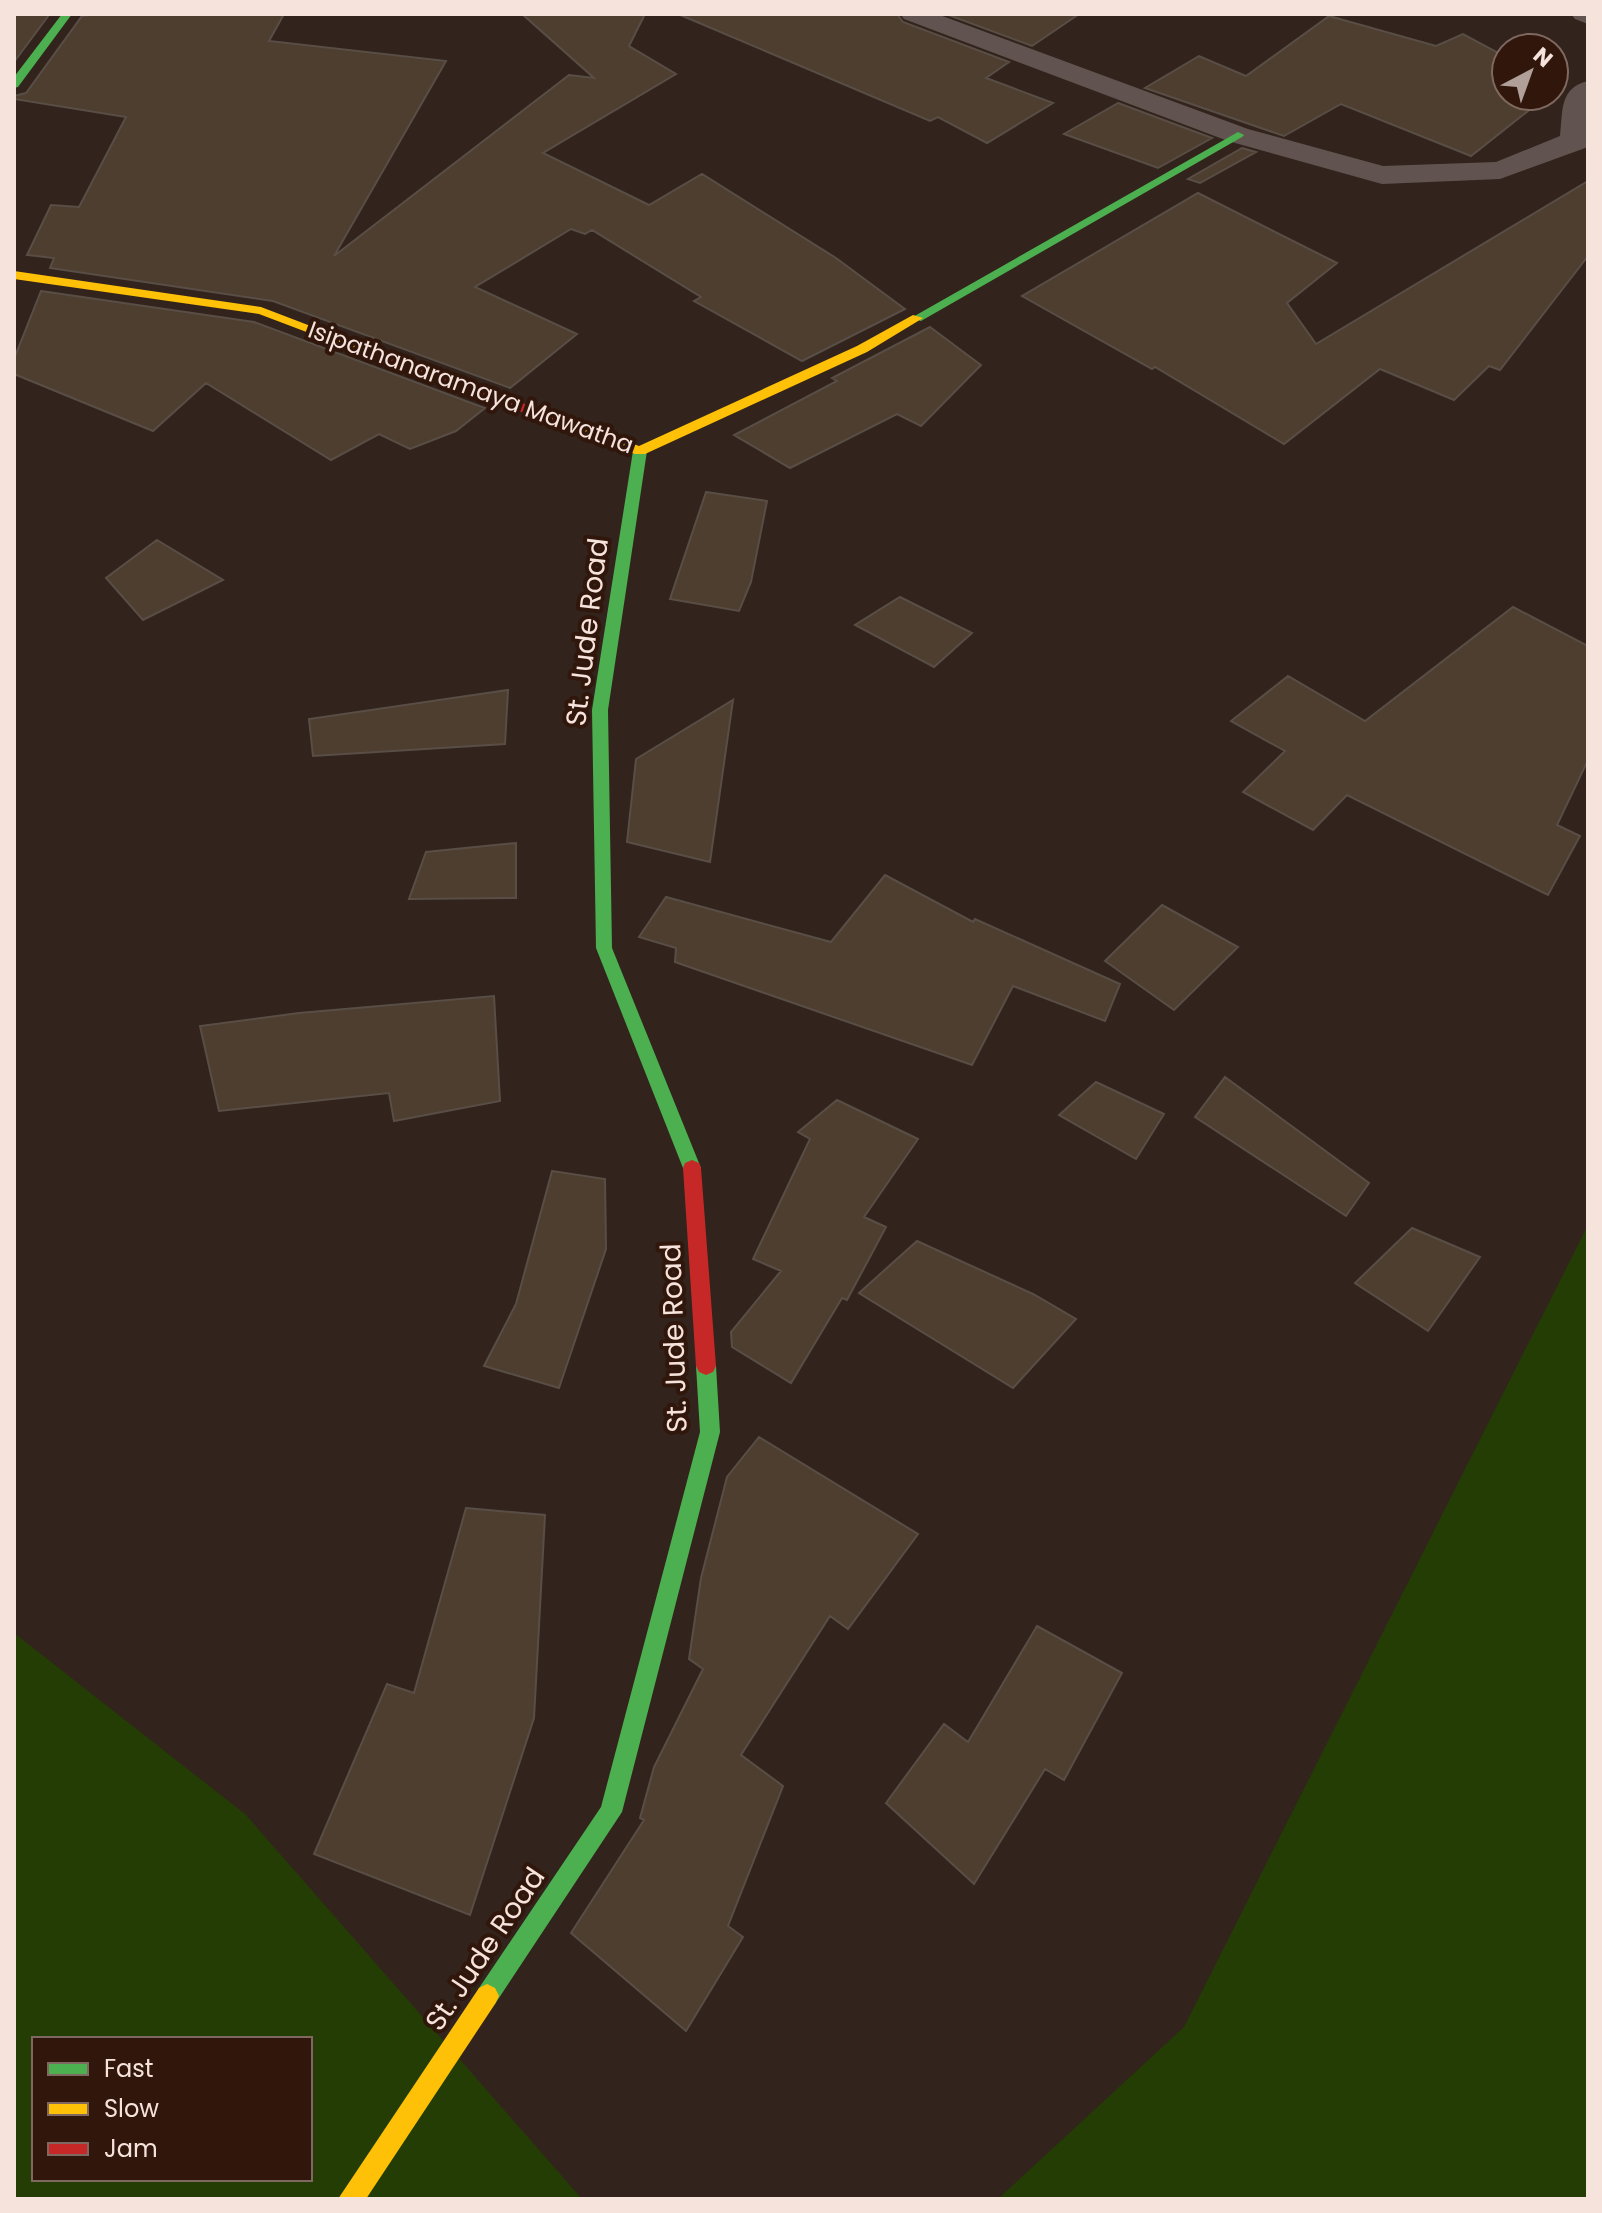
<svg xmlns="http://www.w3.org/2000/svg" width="1602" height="2213" viewBox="0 0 1602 2213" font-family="Poppins,sans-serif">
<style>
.green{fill:#233d04;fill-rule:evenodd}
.building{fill:#4d3e2f;stroke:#594e46;stroke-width:2}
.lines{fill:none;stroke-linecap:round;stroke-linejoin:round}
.street{fill:#615450;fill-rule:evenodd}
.fast{fill:#4caf50;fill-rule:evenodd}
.slow{fill:#ffc107;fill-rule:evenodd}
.jam{fill:#c62828;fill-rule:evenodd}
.labels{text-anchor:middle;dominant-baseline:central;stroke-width:8;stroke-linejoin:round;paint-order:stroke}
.far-street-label{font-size:24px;fill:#f6e3dc;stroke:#30160b}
.street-label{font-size:28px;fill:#f6e3dc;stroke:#30160b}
</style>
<rect width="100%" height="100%" fill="#32241c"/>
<!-- green -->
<path class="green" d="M 1588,1225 L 1588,2199 L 998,2199 L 1184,2027 Z
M 14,1633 L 245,1814 L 582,2199 L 14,2199 ZM 34,2039 L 310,2039 L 310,2179 L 34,2179 Z"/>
<!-- building -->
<path class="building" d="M 14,14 L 49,15 L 14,62 Z
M 98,14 L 284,14 L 269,41 L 446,61 L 334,256 L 569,75 L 594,78 L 522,14 L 645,14 L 629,46 L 676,74 L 543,153 L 649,205 L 702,174 L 836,258 L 905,309 L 802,361 L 694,301 L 701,297 L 592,230 L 585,234 L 571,229 L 475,287 L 577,334 L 510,388 L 273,301 L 50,268 L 54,258 L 27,255 L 51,205 L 79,207 L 126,117 L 14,99 L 14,96 L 26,93 L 82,16 Z
M 678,14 L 897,14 L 903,22 L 1009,62 L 986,78 L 1053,103 L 987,143 L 938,117 L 930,121 Z
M 946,14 L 1079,14 L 1032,46 Z
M 1329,16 L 1436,46 L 1463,34 L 1506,57 L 1506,96 L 1547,96 L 1471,156 L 1341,104 L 1284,136 L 1145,88 L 1199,56 L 1246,76 Z
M 1118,103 L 1212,138 L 1158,168 L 1064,134 Z
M 1242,148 L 1256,152 L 1200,183 L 1188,179 Z
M 1588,181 L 1588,256 L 1500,370 L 1489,366 L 1454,400 L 1380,369 L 1284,444 L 1155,367 L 1152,369 L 1022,296 L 1198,193 L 1337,263 L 1287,303 L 1316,344 Z
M 41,291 L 254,322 L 485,408 L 456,431 L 410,449 L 379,434 L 331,460 L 206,383 L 153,431 L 14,374 L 14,359 Z
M 930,327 L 981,365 L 921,426 L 897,414 L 790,468 L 734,435 L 837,381 L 832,378 Z
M 706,492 L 767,501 L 751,582 L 739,611 L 670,599 Z
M 157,540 L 223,580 L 143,620 L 106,578 Z
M 900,597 L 972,633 L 934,667 L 855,625 Z
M 1513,607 L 1588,646 L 1588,760 L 1557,825 L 1580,836 L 1548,895 L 1347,795 L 1313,830 L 1243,792 L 1285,751 L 1231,721 L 1288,676 L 1365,721 Z
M 508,690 L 505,744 L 313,756 L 309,719 Z
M 733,700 L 710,862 L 627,842 L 636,759 Z
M 516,843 L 516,898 L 409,899 L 426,852 Z
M 885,875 L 973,922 L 975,919 L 1120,984 L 1105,1021 L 1013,986 L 972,1065 L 675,962 L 676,948 L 639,937 L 666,897 L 831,942 Z
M 1162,905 L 1238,947 L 1174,1010 L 1105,961 Z
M 494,996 L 500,1101 L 394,1121 L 389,1093 L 219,1111 L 200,1026 L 299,1013 Z
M 1225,1077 L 1369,1183 L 1346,1216 L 1195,1117 Z
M 1096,1082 L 1164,1114 L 1136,1159 L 1059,1115 Z
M 837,1100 L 918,1139 L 864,1217 L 886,1227 L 847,1300 L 842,1298 L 791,1383 L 732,1347 L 731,1332 L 781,1271 L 753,1259 L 810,1139 L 798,1132 Z
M 552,1171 L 605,1179 L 606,1249 L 559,1388 L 484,1366 L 516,1304 Z
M 1412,1228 L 1480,1257 L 1428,1331 L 1355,1283 Z
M 917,1241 L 1033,1294 L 1076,1319 L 1013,1388 L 859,1293 Z
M 759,1437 L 918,1534 L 848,1629 L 830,1616 L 741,1755 L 783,1786 L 728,1926 L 743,1937 L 686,2031 L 571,1933 L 644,1820 L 640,1818 L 654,1767 L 703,1669 L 689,1659 L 701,1578 L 727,1477 Z
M 466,1508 L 545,1515 L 534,1718 L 470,1915 L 314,1854 L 387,1684 L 414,1693 Z
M 1037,1626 L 1122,1673 L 1064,1780 L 1045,1769 L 974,1884 L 886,1803 L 944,1724 L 968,1742 Z"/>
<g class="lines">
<!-- street -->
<path class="street" d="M 900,14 L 937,14 L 1248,129 L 1383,166 L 1496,162 L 1560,136 C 1563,111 1559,88 1588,81 L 1588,147 L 1500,179 L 1382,184 L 1228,141 L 904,19 Z
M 1571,14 L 1588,14 L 1588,24 L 1575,19 Z"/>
<!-- fast -->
<path class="fast" d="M 62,14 L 72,14 L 18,87 L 14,88 L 14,77 Z
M 1238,132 L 1244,135 L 1242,137 L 921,321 L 911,318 Z
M 640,447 L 647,451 L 608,710 L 612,948 L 701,1168 L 699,1173 L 692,1176 L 685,1173 L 683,1168 L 596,948 L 592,710 L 633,451 Z
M 706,1357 L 713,1360 L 716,1366 L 720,1432 L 622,1812 L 495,2004 L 487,2008 L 479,2004 L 475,1996 L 479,1988 L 601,1807 L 700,1432 L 696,1366 L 699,1360 Z"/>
<!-- slow -->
<path class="slow" d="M 14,271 L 261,307 L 402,361 L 391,364 L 259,314 L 14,279 Z
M 913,315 L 923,318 L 867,352 L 645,454 L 635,454 L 571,428 L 573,425 L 583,425 L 639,446 L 857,346 Z
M 487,1984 L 495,1988 L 499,1996 L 495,2004 L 366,2199 L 338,2199 L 479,1988 Z"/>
<!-- jam -->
<path class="jam" d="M 396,357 L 583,425 L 585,428 L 583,431 L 573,431 L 391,364 L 391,358 Z
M 692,1160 L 699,1163 L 701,1168 L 716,1366 L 713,1372 L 706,1375 L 699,1372 L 696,1366 L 683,1168 L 685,1163 Z"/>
</g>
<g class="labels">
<!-- far-street labels -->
<g class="far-street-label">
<text transform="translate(471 387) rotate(20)">Isipathanaramaya Mawatha</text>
</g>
<!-- street labels -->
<g class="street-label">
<text transform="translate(587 632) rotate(-83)">St. Jude Road</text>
<text transform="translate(674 1338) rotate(-92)">St. Jude Road</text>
<text transform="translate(485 1949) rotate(-56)">St. Jude Road</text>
</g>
</g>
<!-- border -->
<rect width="1602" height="2213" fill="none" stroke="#f6e3dc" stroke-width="32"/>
<!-- legend -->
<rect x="32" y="2037" width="280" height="144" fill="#30160b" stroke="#7f685f" stroke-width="2"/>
<rect x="48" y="2063" width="40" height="12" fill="#4caf50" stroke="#7f685f" stroke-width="2"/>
<text x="104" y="2077" font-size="24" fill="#f6e3dc">Fast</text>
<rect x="48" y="2103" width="40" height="12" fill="#ffc107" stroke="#7f685f" stroke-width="2"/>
<text x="104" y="2117" font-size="24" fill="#f6e3dc">Slow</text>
<rect x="48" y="2143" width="40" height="12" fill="#c62828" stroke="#7f685f" stroke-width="2"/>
<text x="104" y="2157" font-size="24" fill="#f6e3dc">Jam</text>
<!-- north arrow -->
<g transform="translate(1530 72) rotate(41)"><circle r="38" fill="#30160b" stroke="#7f685f" stroke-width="2"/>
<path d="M0-6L14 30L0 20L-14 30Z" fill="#b1a099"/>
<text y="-12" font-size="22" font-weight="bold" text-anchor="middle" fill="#f6e3dc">N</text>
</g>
</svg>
